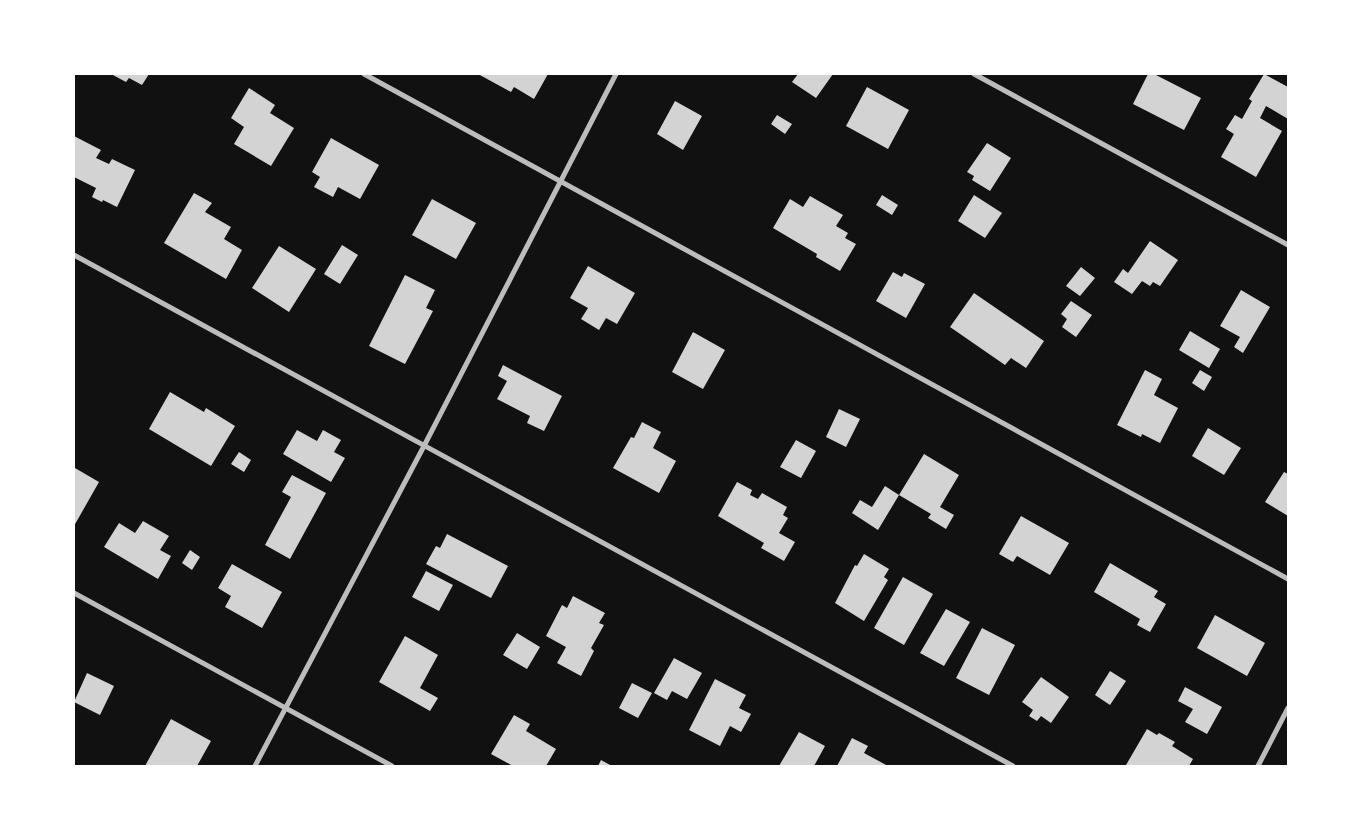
<svg xmlns="http://www.w3.org/2000/svg" width="1362" height="840" viewBox="0 0 1362 840" font-family="'Zilla Slab',serif">
<style>
.building{fill:#d3d3d3}
.lines{fill:none;stroke-linecap:round;stroke-linejoin:round}
.minor{stroke:#bcbcbc;stroke-width:5}
</style>
<rect width="100%" height="100%" fill="#111"/>
<!-- building -->
<path class="building" d="M 111,74 L 149,74 L 142,85 L 129,78 L 126,82 Z
M 478,74 L 548,74 L 534,99 L 514,87 L 511,92 Z
M 798,74 L 833,74 L 816,98 L 792,82 Z
M 1148,74 L 1154,74 L 1201,98 L 1184,130 L 1133,104 Z
M 1264,74 L 1288,87 L 1288,119 L 1266,106 L 1260,118 L 1282,131 L 1256,177 L 1221,157 L 1234,134 L 1226,129 L 1235,115 L 1242,119 L 1252,101 L 1249,99 Z
M 867,87 L 909,110 L 888,149 L 846,126 Z
M 249,88 L 275,105 L 270,113 L 294,128 L 271,166 L 234,144 L 244,127 L 231,118 Z
M 675,101 L 702,116 L 683,150 L 657,134 Z
M 777,115 L 792,124 L 785,134 L 771,124 Z
M 74,136 L 101,150 L 96,158 L 109,164 L 112,159 L 135,170 L 117,207 L 103,200 L 102,202 L 92,197 L 96,188 L 74,177 Z
M 331,138 L 379,165 L 360,199 L 338,187 L 333,197 L 314,187 L 320,177 L 312,172 Z
M 987,143 L 1011,158 L 990,191 L 972,180 L 974,176 L 967,172 Z
M 194,193 L 212,203 L 205,212 L 231,227 L 224,239 L 242,250 L 226,279 L 164,243 Z
M 882,195 L 898,205 L 892,215 L 876,205 Z
M 974,195 L 1002,213 L 985,238 L 958,221 Z
M 810,196 L 843,215 L 836,226 L 848,233 L 845,238 L 856,244 L 840,271 L 816,257 L 817,254 L 773,228 L 790,199 L 803,207 Z
M 432,199 L 476,223 L 456,259 L 412,235 Z
M 1150,241 L 1178,260 L 1160,286 L 1153,282 L 1150,286 L 1142,281 L 1132,294 L 1114,282 L 1123,269 L 1128,273 Z
M 342,245 L 358,255 L 340,284 L 324,274 Z
M 279,246 L 316,269 L 289,312 L 252,288 Z
M 588,266 L 635,293 L 617,324 L 606,318 L 599,330 L 581,319 L 588,308 L 570,298 Z
M 1081,267 L 1095,278 L 1080,296 L 1066,286 Z
M 893,272 L 902,277 L 904,273 L 925,284 L 906,318 L 876,301 Z
M 405,275 L 435,290 L 426,308 L 433,311 L 405,364 L 369,346 Z
M 1241,290 L 1270,307 L 1243,353 L 1234,347 L 1240,337 L 1220,326 Z
M 974,293 L 1044,341 L 1026,368 L 1011,358 L 1005,365 L 950,327 Z
M 1071,301 L 1092,315 L 1076,337 L 1062,327 L 1067,319 L 1061,314 Z
M 1190,331 L 1220,349 L 1209,368 L 1179,350 Z
M 693,332 L 725,350 L 703,389 L 672,372 Z
M 503,365 L 562,396 L 544,431 L 527,423 L 530,416 L 497,399 L 507,381 L 498,376 Z
M 1145,370 L 1162,379 L 1154,395 L 1178,408 L 1160,443 L 1142,434 L 1141,437 L 1117,425 Z
M 1200,370 L 1212,377 L 1204,391 L 1192,383 Z
M 170,392 L 204,412 L 206,408 L 235,426 L 211,466 L 149,429 Z
M 839,409 L 860,419 L 846,447 L 826,437 Z
M 642,422 L 661,432 L 653,448 L 676,461 L 659,493 L 613,468 L 631,437 L 634,438 Z
M 1208,428 L 1241,448 L 1224,475 L 1192,456 Z
M 297,430 L 317,441 L 323,430 L 341,440 L 334,452 L 345,458 L 331,482 L 283,454 Z
M 796,440 L 816,451 L 801,478 L 780,467 Z
M 239,452 L 251,460 L 244,472 L 231,464 Z
M 924,454 L 959,475 L 940,507 L 954,515 L 946,529 L 928,518 L 931,514 L 899,495 Z
M 75,468 L 99,482 L 74,526 L 74,470 Z
M 1284,472 L 1288,474 L 1288,516 L 1265,502 Z
M 292,475 L 326,493 L 290,559 L 265,545 L 291,497 L 282,492 Z
M 737,482 L 752,490 L 750,495 L 758,499 L 762,493 L 787,507 L 783,515 L 788,518 L 779,533 L 795,542 L 784,561 L 761,548 L 764,543 L 718,516 Z
M 885,486 L 899,495 L 878,530 L 852,513 L 860,500 L 872,507 Z
M 1021,516 L 1069,543 L 1050,575 L 1017,556 L 1013,562 L 999,554 Z
M 143,521 L 169,536 L 160,550 L 171,556 L 158,579 L 104,547 L 119,523 L 135,533 Z
M 447,534 L 508,566 L 491,598 L 426,564 L 436,546 L 440,548 Z
M 190,550 L 200,557 L 192,570 L 182,563 Z
M 864,554 L 889,569 L 884,577 L 888,580 L 864,621 L 835,603 L 855,565 L 857,566 Z
M 1110,563 L 1158,591 L 1154,597 L 1166,604 L 1150,632 L 1137,625 L 1140,619 L 1094,592 Z
M 232,564 L 282,592 L 262,628 L 225,607 L 231,596 L 218,588 Z
M 426,571 L 453,585 L 439,611 L 412,597 Z
M 903,577 L 933,594 L 904,645 L 874,628 Z
M 573,596 L 605,613 L 599,623 L 604,625 L 591,648 L 594,651 L 581,676 L 557,663 L 566,647 L 546,636 L 562,605 L 567,608 Z
M 946,609 L 970,622 L 944,666 L 920,653 Z
M 1215,615 L 1265,643 L 1247,676 L 1197,648 Z
M 982,628 L 1015,645 L 989,695 L 956,678 Z
M 517,633 L 540,647 L 527,669 L 503,655 Z
M 405,636 L 438,655 L 420,688 L 438,698 L 430,711 L 379,682 Z
M 674,658 L 702,673 L 687,699 L 672,691 L 667,700 L 654,693 Z
M 1110,671 L 1126,681 L 1110,705 L 1095,695 Z
M 87,673 L 114,686 L 100,715 L 74,702 Z
M 1041,677 L 1069,697 L 1051,723 L 1041,716 L 1037,721 L 1029,716 L 1033,710 L 1022,702 Z
M 715,679 L 746,695 L 739,708 L 751,714 L 741,732 L 730,726 L 720,746 L 689,730 Z
M 632,683 L 652,693 L 638,718 L 619,708 Z
M 1185,687 L 1222,707 L 1207,734 L 1185,722 L 1193,709 L 1178,701 Z
M 514,715 L 530,724 L 526,731 L 556,749 L 546,766 L 513,766 L 491,754 Z
M 171,719 L 211,741 L 197,766 L 145,766 Z
M 1147,729 L 1157,735 L 1159,733 L 1175,742 L 1172,746 L 1193,759 L 1189,766 L 1128,766 L 1126,765 Z
M 799,732 L 825,746 L 814,766 L 779,766 Z
M 852,738 L 868,746 L 864,753 L 888,766 L 837,766 Z
M 601,760 L 612,766 L 598,766 Z"/>
<g class="lines">
<!-- minor -->
<path class="minor" d="M 364,74 L 1288,579
M 974,74 L 1288,245
M 74,255 L 1013,766
M 74,593 L 392,766
M 255,766 L 424,446 L 616,74
M 1258,766 L 1288,708"/>
</g>
<!-- border -->
<rect width="1362" height="840" fill="none" stroke="#ffffff" stroke-width="150"/>
</svg>
